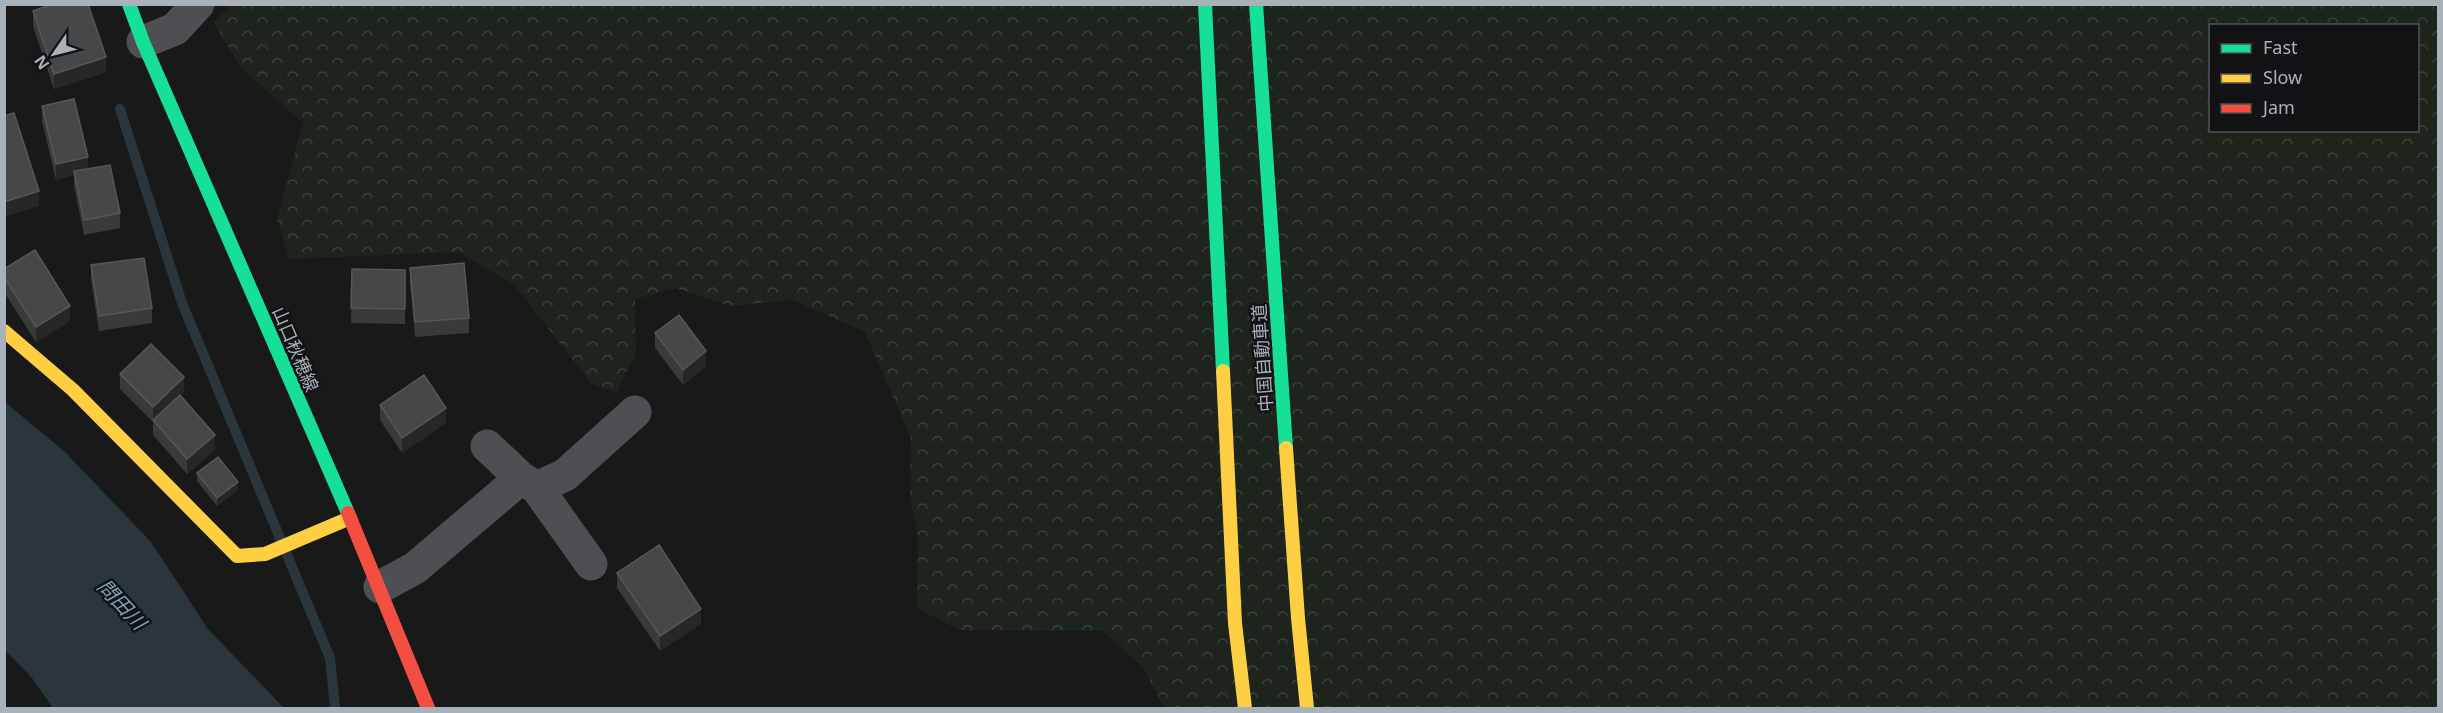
<svg xmlns="http://www.w3.org/2000/svg" width="2443" height="713" viewBox="0 0 2443 713" font-family="'Noto Sans','Noto Sans JP',sans-serif">
<style>
.forest{fill:url(#forest-crowns);fill-rule:evenodd}
.water{fill:#2a363c}
.lines{fill:none;stroke-linecap:round;stroke-linejoin:round}
.stream{stroke:#2a363c;stroke-width:10}
.street{stroke:#4d4f52;stroke-width:33}
.fast{stroke:#16e098;stroke-width:14}
.slow{stroke:#ffcf43;stroke-width:14}
.jam{stroke:#f24e42;stroke-width:14}
.wall{fill:#393a3b}
.shaded-wall{fill:#272727}
.building{fill:#454748;stroke:#55575a;stroke-width:1.5}
.labels{text-anchor:middle;dominant-baseline:central;stroke-width:5;stroke-linejoin:round;paint-order:stroke}
.street-label{font-size:18px;fill:#a9b1bb;stroke:#131315}
.water-label{font-size:20px;font-style:italic;fill:#7da4b9;stroke:#131315}
</style>
<defs>
<pattern id="forest-crowns" width="20" height="18" patternUnits="userSpaceOnUse" patternTransform="scale(1.5)"><rect width="20" height="18" fill="#1c241c"/><path d="M2 6a3 3 0 1 1 6 0M12 15a3 3 0 1 1 6 0" fill="none" stroke="#3a413b"/></pattern>
</defs>
<rect width="100%" height="100%" fill="#191919"/>
<!-- forest -->
<path class="forest" d="M 233,4 L 2438,5 L 2438,708 L 1164,708 L 1144,669 L 1103,631 L 959,630 L 917,608 L 918,537 L 910,497 L 911,439 L 865,332 L 793,300 L 729,306 L 676,288 L 635,299 L 636,352 L 616,393 L 591,383 L 515,286 L 460,252 L 289,259 L 277,219 L 303,123 L 242,69 L 213,22 ZM 2210,26 L 2418,26 L 2418,130 L 2210,130 Z"/>
<!-- water -->
<path class="water" d="M 5,402 L 64,451 L 151,542 L 208,629 L 284,708 L 53,708 L 32,678 L 5,650 Z"/>
<g class="lines">
<!-- stream -->
<path class="stream" d="M 120,109 L 182,303 L 330,658 L 335,708"/>
<!-- street -->
<path class="street" d="M 143,42 L 175,29 L 198,4
M 487,446 L 521,478 L 537,488 L 591,564
M 537,488 L 565,475 L 635,412
M 380,587 L 415,568 L 521,478"/>
<!-- fast -->
<path class="fast" d="M 129,4 L 143,42 L 348,513
M 1205,4 L 1223,371
M 1256,4 L 1286,448"/>
<!-- slow -->
<path class="slow" d="M 4,331 L 73,390 L 237,556 L 265,554 L 350,518
M 1223,371 L 1235,623 L 1245,708
M 1286,448 L 1298,618 L 1307,708"/>
<!-- jam -->
<path class="jam" d="M 348,513 L 428,708"/>
</g>
<!-- wall -->
<path class="wall" d="M 33,11 L 106,72 L 54,89 L 33,26 Z
M 42,106 L 120,213 L 120,228 L 84,235 L 74,186 L 74,175 L 56,180 L 42,121 Z
M 91,265 L 152,308 L 152,323 L 99,331 L 91,280 Z
M 410,268 L 469,318 L 469,333 L 415,337 L 410,283 Z
M 4,269 L 70,321 L 36,342 L 4,292 Z
M 352,269 L 405,270 L 405,324 L 351,323 Z
M 655,333 L 706,366 L 683,385 L 655,348 Z
M 120,374 L 184,392 L 180,395 L 215,450 L 187,474 L 153,435 L 153,422 L 120,389 Z
M 380,405 L 446,423 L 402,453 L 380,420 Z
M 197,473 L 238,490 L 217,506 L 197,481 Z
M 617,573 L 701,624 L 660,651 L 617,588 Z"/>
<!-- shaded-wall -->
<path class="shaded-wall" d="M 106,57 L 106,72 L 54,89 L 54,74 Z
M 88,157 L 88,173 L 74,171 L 74,175 L 56,180 L 56,164 Z
M 39,191 L 39,206 L 4,217 L 4,202 Z
M 70,306 L 70,321 L 36,342 L 36,327 Z
M 706,351 L 706,366 L 683,385 L 683,370 Z
M 184,377 L 184,392 L 153,422 L 153,407 Z
M 446,408 L 446,423 L 402,453 L 402,438 Z
M 215,435 L 215,450 L 187,474 L 187,459 Z
M 238,482 L 238,490 L 217,506 L 217,498 Z
M 701,609 L 701,624 L 660,651 L 660,636 Z"/>
<!-- building -->
<path class="building" d="M 52,4 L 88,4 L 106,57 L 54,74 L 33,11 Z
M 74,99 L 88,157 L 56,164 L 42,106 Z
M 14,113 L 39,191 L 4,202 L 4,116 Z
M 110,165 L 120,213 L 84,220 L 74,171 Z
M 35,250 L 70,306 L 36,327 L 4,277 L 4,269 Z
M 144,258 L 152,308 L 99,316 L 91,265 Z
M 464,263 L 469,318 L 415,322 L 410,268 Z
M 352,269 L 405,270 L 405,309 L 351,308 Z
M 679,315 L 706,351 L 683,370 L 655,333 Z
M 151,344 L 184,377 L 153,407 L 120,374 Z
M 424,375 L 446,408 L 402,438 L 380,405 Z
M 180,395 L 215,435 L 187,459 L 153,420 Z
M 218,457 L 238,482 L 217,498 L 197,473 Z
M 659,545 L 701,609 L 660,636 L 617,573 Z"/>
<g class="labels">
<!-- street labels -->
<g class="street-label">
<text transform="translate(296 349) rotate(67)">山口秋穂線</text>
<text transform="translate(1262 358) rotate(-94)">中国自動車道</text>
</g>
<!-- water labels -->
<g class="water-label">
<text transform="translate(122 604) rotate(47)">問田川</text>
</g>
</g>
<!-- border -->
<rect width="2443" height="713" fill="none" stroke="#a9b1bb" stroke-width="12"/>
<!-- legend -->
<rect x="2209" y="24" width="210" height="108" fill="#131315" stroke="#4f5257" stroke-width="1.5"/>
<rect x="2221" y="44" width="30" height="9" fill="#16e098" stroke="#4f5257" stroke-width="1.5"/>
<text x="2263" y="54" font-size="18" fill="#a9b1bb">Fast</text>
<rect x="2221" y="74" width="30" height="9" fill="#ffcf43" stroke="#4f5257" stroke-width="1.5"/>
<text x="2263" y="84" font-size="18" fill="#a9b1bb">Slow</text>
<rect x="2221" y="104" width="30" height="9" fill="#f24e42" stroke="#4f5257" stroke-width="1.5"/>
<text x="2263" y="114" font-size="18" fill="#a9b1bb">Jam</text>
<!-- north arrow -->
<g transform="translate(54 54) rotate(235)" stroke="#131315" stroke-width="4.5" paint-order="stroke">
<path d="M0-4.5L10 22L0 15L-10 22Z" fill="#a9b1bb"/>
<text y="-9" font-size="16" font-weight="bold" text-anchor="middle" fill="#a9b1bb">N</text>
</g>
</svg>
